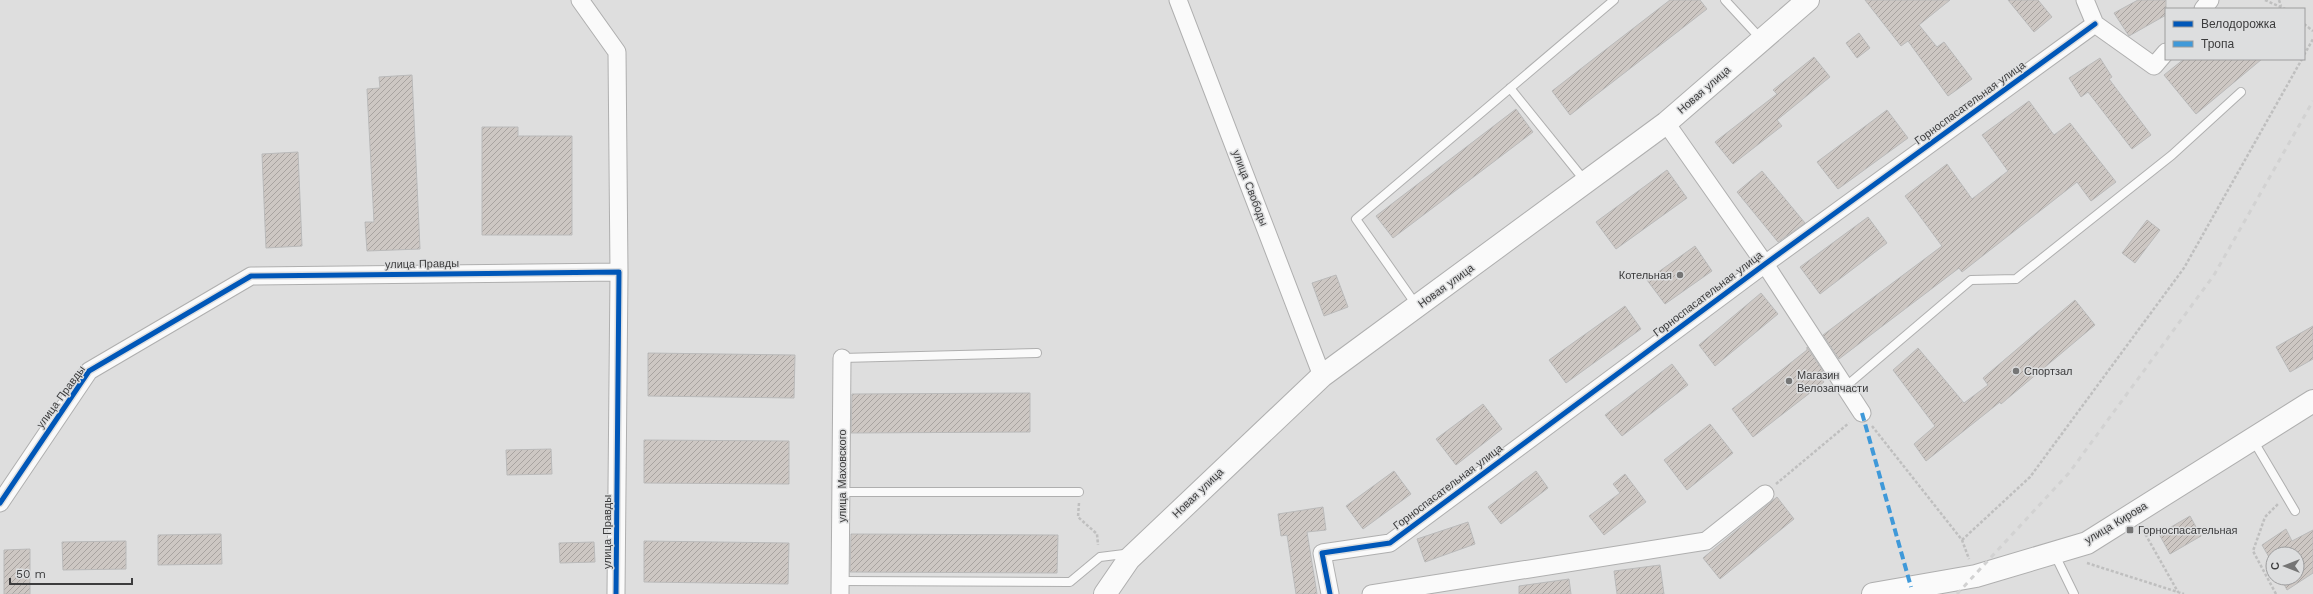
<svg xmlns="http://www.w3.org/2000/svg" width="2313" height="594" viewBox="0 0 2313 594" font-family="'Work Sans',sans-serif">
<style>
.building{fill:url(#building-hatch);stroke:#bababa}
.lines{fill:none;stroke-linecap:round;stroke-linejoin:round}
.lane-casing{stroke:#afafaf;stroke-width:10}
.street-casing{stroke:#afafaf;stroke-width:19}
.secondary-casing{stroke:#afafaf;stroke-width:24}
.path{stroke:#bfbfbf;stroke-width:2.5;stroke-dasharray:3 2;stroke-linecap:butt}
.lane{stroke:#fafafa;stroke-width:8}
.street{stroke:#fafafa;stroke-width:17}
.secondary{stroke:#fafafa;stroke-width:22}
.rail{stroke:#d2d2d2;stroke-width:3;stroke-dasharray:5 5;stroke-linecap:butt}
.quiet{stroke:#3f99d9;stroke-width:4;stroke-dasharray:8 4;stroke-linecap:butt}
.cycleway-casing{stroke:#dddedf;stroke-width:8}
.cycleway{stroke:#0057b8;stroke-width:5}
.poi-dot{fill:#757575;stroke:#dddedf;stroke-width:1.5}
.labels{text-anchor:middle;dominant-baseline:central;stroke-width:3;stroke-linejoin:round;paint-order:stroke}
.street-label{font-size:11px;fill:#3c3c3d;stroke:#dddedf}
.poi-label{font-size:11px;fill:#3c3c3d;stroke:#dddedf;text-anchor:start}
</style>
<defs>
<pattern id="building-hatch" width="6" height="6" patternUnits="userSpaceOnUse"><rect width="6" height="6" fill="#cdc7c3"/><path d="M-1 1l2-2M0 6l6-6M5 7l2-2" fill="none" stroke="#a8a3a0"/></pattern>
</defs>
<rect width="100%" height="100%" fill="#dedede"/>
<!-- building -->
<path class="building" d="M 1670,0 L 1700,0 L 1707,9 L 1570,115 L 1552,91 Z
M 1865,0 L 1950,0 L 1919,25 L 1937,47 L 1944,42 L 1972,79 L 1948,96 L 1908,41 L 1901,46 Z
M 2008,0 L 2038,0 L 2052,17 L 2034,32 Z
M 2138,0 L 2166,0 L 2166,15 L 2129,36 L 2114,13 Z
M 1859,33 L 1870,48 L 1857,58 L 1846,43 Z
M 1814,57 L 1830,77 L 1777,120 L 1782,126 L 1733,164 L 1715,142 L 1777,94 L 1773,90 Z
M 2100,58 L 2112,77 L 2109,79 L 2151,135 L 2132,149 L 2088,92 L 2081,97 L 2069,78 Z
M 2184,59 L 2262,59 L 2196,114 L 2164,75 Z
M 412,75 L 420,249 L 367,251 L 365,222 L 374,222 L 367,89 L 380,88 L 379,77 Z
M 2029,101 L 2054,135 L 2070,123 L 2116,182 L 2091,201 L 2077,182 L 1962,272 L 1959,268 L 1839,359 L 1823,335 L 1942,246 L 1905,196 L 1947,164 L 1972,199 L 2008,171 L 1982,135 Z
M 1516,109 L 1533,132 L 1393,238 L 1376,216 Z
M 1887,110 L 1908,138 L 1838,189 L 1817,162 Z
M 482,127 L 518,127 L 518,136 L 572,136 L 572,235 L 482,235 Z
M 298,152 L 302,246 L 266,248 L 262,154 Z
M 1667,170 L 1687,198 L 1616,249 L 1596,222 Z
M 1762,171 L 1805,223 L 1778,242 L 1737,192 Z
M 1868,217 L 1887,243 L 1820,294 L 1800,267 Z
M 2147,220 L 2160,230 L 2135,263 L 2122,253 Z
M 1695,246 L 1712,271 L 1665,304 L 1647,280 Z
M 1336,275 L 1348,307 L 1324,316 L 1312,283 Z
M 1761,293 L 1778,314 L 1715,366 L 1699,345 Z
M 2075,300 L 2095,325 L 2001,404 L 2000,402 L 1926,461 L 1914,444 L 1935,426 L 1893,370 L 1918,348 L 1964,403 L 1988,385 L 1983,378 Z
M 1625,306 L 1641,329 L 1566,383 L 1549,360 Z
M 2313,326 L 2313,359 L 2290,372 L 2276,347 Z
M 1807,347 L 1823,371 L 1818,374 L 1824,382 L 1753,437 L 1732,409 L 1807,350 Z
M 648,353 L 795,355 L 794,398 L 648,396 Z
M 1672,364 L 1688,385 L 1622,436 L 1605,415 Z
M 1030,393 L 1030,432 L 851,433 L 852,394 Z
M 1483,404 L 1502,429 L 1456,465 L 1436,439 Z
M 1710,424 L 1733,453 L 1687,490 L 1664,460 Z
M 644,440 L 789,441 L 789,484 L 644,483 Z
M 551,449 L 552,474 L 507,475 L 506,450 Z
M 1394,471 L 1411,494 L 1363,529 L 1346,506 Z
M 1536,471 L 1548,488 L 1501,524 L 1488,507 Z
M 1625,474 L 1646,502 L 1604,535 L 1589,516 L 1620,493 L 1613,484 Z
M 1777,497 L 1794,519 L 1720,579 L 1703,558 Z
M 1323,507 L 1326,530 L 1307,532 L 1317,594 L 1296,594 L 1287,535 L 1281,536 L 1278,514 Z
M 2190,516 L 2201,536 L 2170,554 L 2159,534 Z
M 1468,522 L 1475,544 L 1425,562 L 1417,539 Z
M 2286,529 L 2292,541 L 2313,530 L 2313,573 L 2287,590 L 2281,578 L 2297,578 L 2297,554 L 2273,554 L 2273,564 L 2262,545 Z
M 221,534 L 222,564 L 158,565 L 158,535 Z
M 851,534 L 1058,535 L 1057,573 L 850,572 Z
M 126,541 L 126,569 L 63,570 L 62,542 Z
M 644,541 L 789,543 L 788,584 L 644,582 Z
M 594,542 L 595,562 L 560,563 L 559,543 Z
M 30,549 L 30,594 L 4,594 L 4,550 Z
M 1660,565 L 1664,594 L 1617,594 L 1614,571 Z
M 1569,579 L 1571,594 L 1519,594 L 1519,586 Z"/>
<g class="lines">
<defs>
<path id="lane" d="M 1725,0 L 1761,39
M 1510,88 L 1585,181
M 1417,306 L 1356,219 L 1614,0
M 842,358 L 1037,353
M 1845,387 L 1971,280 L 2016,279 L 2172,155 L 2241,92
M 2253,440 L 2295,511
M 842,492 L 1079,492
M 2054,553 L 2074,594
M 841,581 L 1070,582 L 1100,557 L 1124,554 L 1128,558"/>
<path id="street" d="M 580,0 L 617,52 L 619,272
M 1178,0 L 1322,376
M 2085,0 L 2095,24 L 2154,66 L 2166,52
M 2203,9 L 2210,0
M 1666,123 L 1765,264 L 1862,413
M 0,503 L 89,371 L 251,276 L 619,272 L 616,594
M 840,594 L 842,358
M 1330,594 L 1322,553 L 1390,543 L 1765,264 L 2095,24
M 1371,594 L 1706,541 L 1765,494"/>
<path id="secondary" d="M 1105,594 L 1129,559 L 1322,376 L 1666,123 L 1808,0
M 1873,594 L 1976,576 L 2087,543 L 2313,401"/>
</defs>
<!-- lane casing -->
<use href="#lane" class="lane-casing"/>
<!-- street casing -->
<use href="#street" class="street-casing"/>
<!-- secondary casing -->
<use href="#secondary" class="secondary-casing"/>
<!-- path -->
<path class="path" d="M 2265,0 L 2285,9
M 2279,0 L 2281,6
M 2304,24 L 2313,31
M 2304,55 L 2313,39
M 1872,426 L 1962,540 L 1969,559
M 1776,484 L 1849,423
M 1079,503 L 1078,517 L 1097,534 L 1098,545
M 2143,530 L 2178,592
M 1962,540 L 2030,477 L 2184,268 L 2302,59
M 2087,563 L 2184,594
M 2276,594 L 2253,551 L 2265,517 L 2278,504"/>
<!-- lane -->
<use href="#lane" class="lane"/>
<!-- street -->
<use href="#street" class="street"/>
<!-- secondary -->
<use href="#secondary" class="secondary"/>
<!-- rail -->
<path class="rail" d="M 1957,594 L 2069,473 L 2214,275 L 2313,101"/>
<!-- quiet -->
<path class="quiet" d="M 1862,413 L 1911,587"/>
<defs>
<path id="cycleway" d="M 0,503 L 89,371 L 251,276 L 619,272 L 616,594
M 1330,594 L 1322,553 L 1390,543 L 1765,264 L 2095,24"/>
</defs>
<!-- cycleway casing -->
<use href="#cycleway" class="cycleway-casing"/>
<!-- cycleway -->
<use href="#cycleway" class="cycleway"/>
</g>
<!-- markers -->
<g class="poi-dot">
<circle cx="1680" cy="275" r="4"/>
<circle cx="2016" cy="371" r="4"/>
<circle cx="1789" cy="381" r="4"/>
<rect x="2126" y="526" width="8" height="8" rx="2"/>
</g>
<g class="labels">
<!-- street labels -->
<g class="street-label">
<text transform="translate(1704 90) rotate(-41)">Новая улица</text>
<text transform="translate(1970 103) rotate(-36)">Горноспасательная улица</text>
<text transform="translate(1250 188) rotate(69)">улица Свободы</text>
<text transform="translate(422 264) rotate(-1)">улица Правды</text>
<text transform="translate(1446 286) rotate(-36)">Новая улица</text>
<text transform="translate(1708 294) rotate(-37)">Горноспасательная улица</text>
<text transform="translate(61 397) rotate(-54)">улица Правды</text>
<text transform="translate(842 476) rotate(-90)">улица Маховского</text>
<text transform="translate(1448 487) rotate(-37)">Горноспасательная улица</text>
<text transform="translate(1198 493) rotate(-44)">Новая улица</text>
<text transform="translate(2116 523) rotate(-31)">улица Кирова</text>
<text transform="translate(607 532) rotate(-90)">улица Правды</text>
</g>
<!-- poi labels -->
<g class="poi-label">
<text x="1672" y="275" text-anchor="end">Котельная</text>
<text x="2024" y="371">Спортзал</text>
<text x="1797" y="375">Магазин<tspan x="1797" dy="13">Велозапчасти</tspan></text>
<text x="2138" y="530">Горноспасательная</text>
</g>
</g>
<!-- legend -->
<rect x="2165" y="8" width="140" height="52" fill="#dddedf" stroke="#9d9d9e"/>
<rect x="2173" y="21" width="20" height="6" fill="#0057b8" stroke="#9d9d9e"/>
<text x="2201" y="28" font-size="12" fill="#3c3c3d">Велодорожка</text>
<rect x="2173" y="41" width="20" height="6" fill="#3f99d9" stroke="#9d9d9e"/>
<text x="2201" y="48" font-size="12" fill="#3c3c3d">Тропа</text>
<!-- north arrow -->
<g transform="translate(2285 566) rotate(270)"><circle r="19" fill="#dddedf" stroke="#9d9d9e"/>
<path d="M0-3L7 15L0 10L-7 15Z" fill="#757575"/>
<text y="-6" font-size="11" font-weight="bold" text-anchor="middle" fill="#3c3c3d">С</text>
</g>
<!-- scale -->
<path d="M10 578v6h122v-6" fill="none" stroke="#3c3c3d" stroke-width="2"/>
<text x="16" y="578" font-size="12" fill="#3c3c3d" stroke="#dddedf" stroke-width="3" paint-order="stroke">50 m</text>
</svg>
